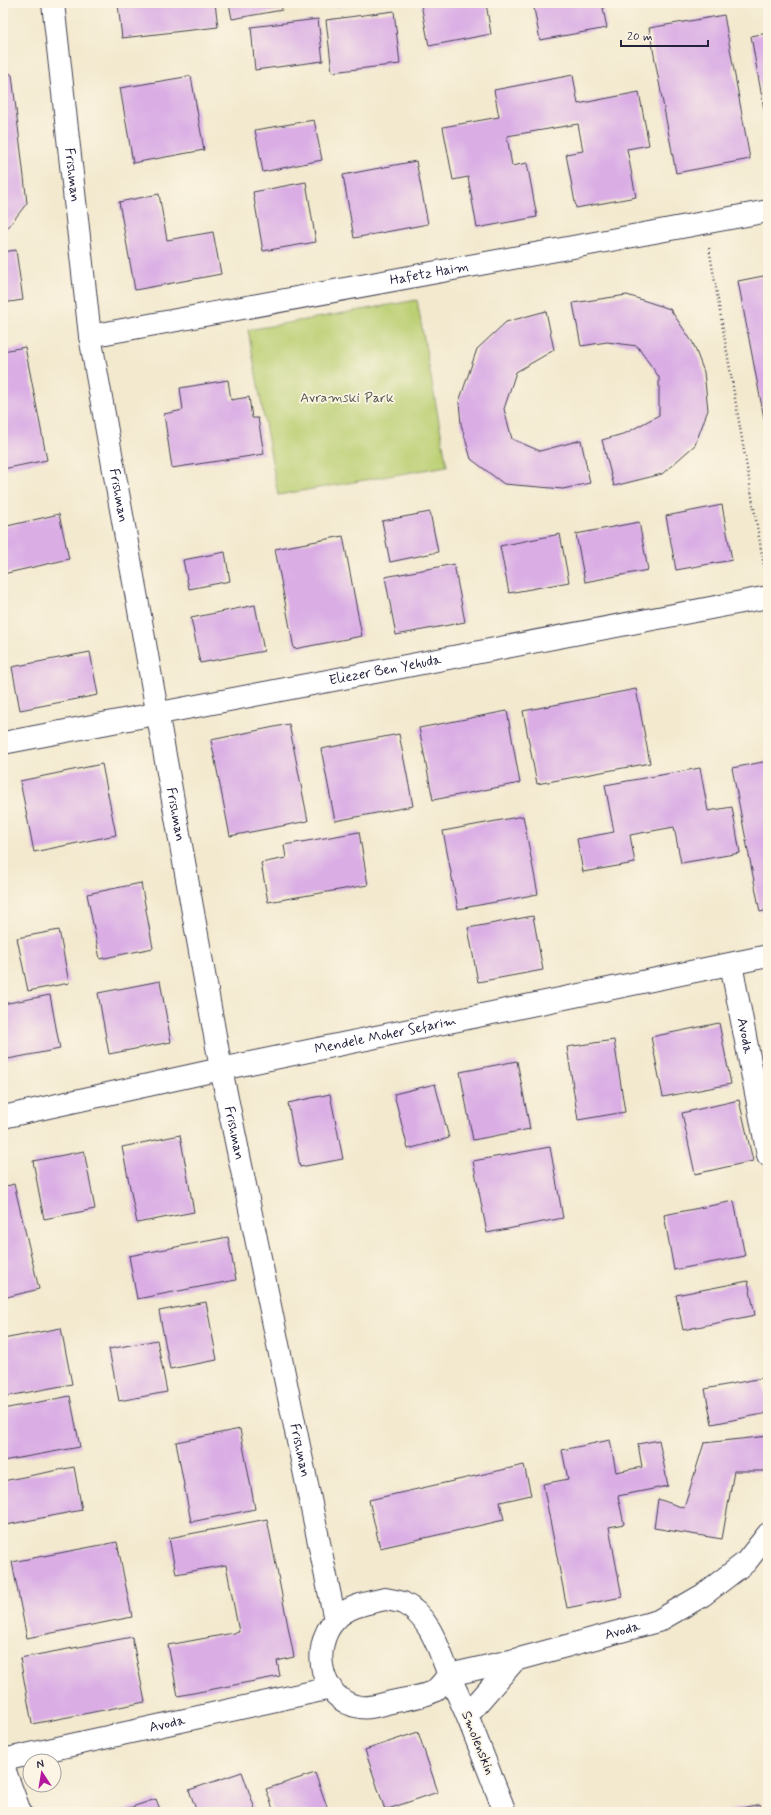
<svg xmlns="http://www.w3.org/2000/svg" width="771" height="1815" viewBox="0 0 771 1815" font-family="Mynerve,sans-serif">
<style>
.green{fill:#bbcf73;stroke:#6e7857}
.building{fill:#daaee5}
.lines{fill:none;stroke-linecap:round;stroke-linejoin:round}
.minor-casing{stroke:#414051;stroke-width:24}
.path{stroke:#414051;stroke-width:2.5;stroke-dasharray:1 3;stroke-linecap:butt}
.minor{stroke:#fff;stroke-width:22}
.labels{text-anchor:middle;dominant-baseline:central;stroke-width:3.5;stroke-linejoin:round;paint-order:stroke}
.street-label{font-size:14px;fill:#22223b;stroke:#fcf5e5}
.park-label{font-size:14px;fill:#50564c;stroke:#fcf5e5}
</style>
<rect width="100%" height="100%" fill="#fcf5e5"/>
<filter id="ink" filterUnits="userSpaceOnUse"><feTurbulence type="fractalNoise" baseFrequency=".025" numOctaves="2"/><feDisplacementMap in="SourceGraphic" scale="8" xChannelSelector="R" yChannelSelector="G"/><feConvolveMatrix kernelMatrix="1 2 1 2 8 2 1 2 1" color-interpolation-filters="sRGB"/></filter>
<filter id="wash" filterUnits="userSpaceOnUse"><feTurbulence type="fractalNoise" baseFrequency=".012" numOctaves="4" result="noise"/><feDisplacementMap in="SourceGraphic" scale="16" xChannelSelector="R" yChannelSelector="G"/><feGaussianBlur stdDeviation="0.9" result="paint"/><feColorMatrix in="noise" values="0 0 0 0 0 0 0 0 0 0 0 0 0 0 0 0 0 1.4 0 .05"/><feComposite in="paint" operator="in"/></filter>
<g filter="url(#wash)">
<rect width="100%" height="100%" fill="#f3e9cf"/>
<!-- green -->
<path class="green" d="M 417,300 L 447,466 L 278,495 L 248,330 Z"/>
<g id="blocks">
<!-- building -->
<path class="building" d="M 129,3 L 215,3 L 218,27 L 122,38 L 118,4 Z
M 229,3 L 280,3 L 282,10 L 232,19 Z
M 335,3 L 354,3 L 354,4 L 336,7 Z
M 425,3 L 486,3 L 491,34 L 429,46 L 421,4 Z
M 533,3 L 602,3 L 607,28 L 540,40 Z
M 394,11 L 400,64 L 332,72 L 326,20 Z
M 724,15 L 750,159 L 676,173 L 649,28 Z
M 318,19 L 323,61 L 255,70 L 251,27 Z
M 768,33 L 768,126 L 767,126 L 751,36 Z
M 3,68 L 12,75 L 27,203 L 3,234 Z
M 573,75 L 578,104 L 639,92 L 649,145 L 627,149 L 636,197 L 576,208 L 566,154 L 583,151 L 578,124 L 507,136 L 512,166 L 527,163 L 537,217 L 477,228 L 468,177 L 453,180 L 443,127 L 499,117 L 494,90 Z
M 191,76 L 204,150 L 133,163 L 120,88 Z
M 314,120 L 322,160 L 263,172 L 255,130 Z
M 416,161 L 428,224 L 354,238 L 343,175 Z
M 306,182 L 316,242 L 263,251 L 253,192 Z
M 159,194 L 167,240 L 213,232 L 221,274 L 135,290 L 119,202 Z
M 16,250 L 23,300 L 3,303 L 3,252 Z
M 768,275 L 768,433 L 767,434 L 738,281 Z
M 627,295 L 670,309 L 693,343 L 704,372 L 708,410 L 695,445 L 662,474 L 614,486 L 602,440 L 626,433 L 659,415 L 659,377 L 637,346 L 607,342 L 581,346 L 573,303 Z
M 546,311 L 554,350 L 516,372 L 504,409 L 512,439 L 540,451 L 581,440 L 590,483 L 563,489 L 504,484 L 471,459 L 461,424 L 459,402 L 477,349 L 506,322 Z
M 25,347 L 47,460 L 3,469 L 3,351 Z
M 228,380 L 231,400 L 249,397 L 252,418 L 258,418 L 264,454 L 172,468 L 164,414 L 183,410 L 180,388 Z
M 722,505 L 732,560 L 676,570 L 666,516 Z
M 430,512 L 438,552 L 390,562 L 382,521 Z
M 59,514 L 69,559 L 3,574 L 3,527 Z
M 639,522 L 648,570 L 585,582 L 576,534 Z
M 560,534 L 569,582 L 509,593 L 500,546 Z
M 343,536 L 362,636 L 294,649 L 275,549 Z
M 225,552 L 230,581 L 189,589 L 183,560 Z
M 454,564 L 465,622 L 396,635 L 385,577 Z
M 255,605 L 264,651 L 200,663 L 191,618 Z
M 90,652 L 98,695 L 20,710 L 12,667 Z
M 636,689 L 650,763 L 537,784 L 523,711 Z
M 507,711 L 520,783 L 433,800 L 419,728 Z
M 289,724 L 308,821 L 230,836 L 211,740 Z
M 399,734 L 413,806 L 335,821 L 321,749 Z
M 768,761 L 768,910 L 760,912 L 732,768 Z
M 102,764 L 116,835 L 34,852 L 20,781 Z
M 700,768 L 708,811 L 732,807 L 740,853 L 681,863 L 674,827 L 630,835 L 635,863 L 583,872 L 577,839 L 614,832 L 605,785 Z
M 523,816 L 538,894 L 458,909 L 443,831 Z
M 359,832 L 368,885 L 268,902 L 261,863 L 286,858 L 284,845 Z
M 141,883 L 153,948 L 100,959 L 87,894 Z
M 533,916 L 543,970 L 478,982 L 468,928 Z
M 59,930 L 69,983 L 28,991 L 17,938 Z
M 160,981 L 171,1042 L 109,1054 L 98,993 Z
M 50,995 L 60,1049 L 3,1060 L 3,1004 Z
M 719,1023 L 731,1084 L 663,1097 L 651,1037 Z
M 614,1040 L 625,1112 L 578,1120 L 567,1047 Z
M 517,1061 L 530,1129 L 473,1140 L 460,1072 Z
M 435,1084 L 449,1138 L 408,1149 L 394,1094 Z
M 330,1094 L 343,1159 L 300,1167 L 288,1103 Z
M 739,1100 L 753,1161 L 695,1174 L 682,1113 Z
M 180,1135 L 194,1212 L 137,1223 L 122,1147 Z
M 550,1147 L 563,1218 L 487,1233 L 473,1161 Z
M 84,1151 L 95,1209 L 44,1219 L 33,1161 Z
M 14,1184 L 39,1289 L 3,1298 L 3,1187 Z
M 734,1201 L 745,1256 L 674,1270 L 664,1215 Z
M 228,1237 L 236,1280 L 137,1299 L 129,1256 Z
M 748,1281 L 755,1315 L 683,1330 L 676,1295 Z
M 206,1302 L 217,1360 L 170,1369 L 159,1311 Z
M 61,1328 L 72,1384 L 3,1397 L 3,1339 Z
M 157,1340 L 167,1392 L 119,1401 L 109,1349 Z
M 762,1378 L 768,1413 L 712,1424 L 705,1389 Z
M 70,1396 L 80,1447 L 3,1461 L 3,1409 Z
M 240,1429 L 255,1509 L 191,1522 L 176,1442 Z
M 768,1436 L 768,1471 L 734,1471 L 722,1539 L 654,1528 L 658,1499 L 684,1508 L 704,1443 Z
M 610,1440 L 616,1472 L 642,1467 L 638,1444 L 659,1440 L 668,1486 L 618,1496 L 624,1524 L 609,1527 L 622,1597 L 567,1608 L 543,1484 L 568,1479 L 562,1450 Z
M 524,1465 L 531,1495 L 500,1502 L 504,1520 L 380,1548 L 369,1500 Z
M 74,1467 L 82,1510 L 6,1525 L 3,1510 L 3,1481 Z
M 267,1519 L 294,1657 L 277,1661 L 280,1676 L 178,1696 L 168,1645 L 239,1632 L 226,1565 L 176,1574 L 169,1538 Z
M 117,1542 L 132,1617 L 27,1638 L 12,1562 Z
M 132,1637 L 145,1702 L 32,1724 L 20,1658 Z
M 418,1732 L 438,1792 L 385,1810 L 365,1750 Z
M 242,1772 L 256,1812 L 197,1812 L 189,1790 Z
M 315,1773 L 329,1812 L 274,1812 L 266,1789 Z
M 156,1799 L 161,1812 L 117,1812 Z
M 760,1804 L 762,1812 L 728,1812 L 728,1811 Z"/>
</g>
</g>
<g filter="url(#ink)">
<use href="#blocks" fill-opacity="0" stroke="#414051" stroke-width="1"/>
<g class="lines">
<defs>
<g id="minor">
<path id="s1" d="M 53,3 L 90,336 L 221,1069 L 335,1620"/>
<path id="s2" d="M 90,336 L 768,211"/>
<path id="s3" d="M 3,743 L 768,597"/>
<path id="s4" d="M 731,964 L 768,1155"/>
<path id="s5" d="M 3,1117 L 221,1069 L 768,956"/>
<path d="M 385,1599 C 390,1600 398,1601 403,1603 C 430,1616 439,1650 449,1675 C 444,1680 440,1687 434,1691 C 426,1696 406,1699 396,1701 C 385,1703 371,1709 360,1707 C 320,1701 310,1647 335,1620 C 347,1606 367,1603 385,1599 Z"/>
<path d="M 467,1715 L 515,1660"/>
<path id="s6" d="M 3,1760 L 331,1688"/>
<path d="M 3,1766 L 20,1812"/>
<path id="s7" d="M 505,1812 L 467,1715 L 449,1675 L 515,1660 L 658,1621 L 703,1595 L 746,1562 L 768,1534"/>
</g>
</defs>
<!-- minor casing -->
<use href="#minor" class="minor-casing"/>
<!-- path -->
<path class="path" d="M 709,248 L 765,572"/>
<!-- minor -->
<use href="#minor" class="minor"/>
</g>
</g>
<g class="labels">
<!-- street labels -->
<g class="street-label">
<text stroke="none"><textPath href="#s1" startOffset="173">Frishman</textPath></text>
<text stroke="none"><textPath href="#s2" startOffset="345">Hafetz Haim</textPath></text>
<text stroke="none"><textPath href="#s1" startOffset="497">Frishman</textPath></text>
<text stroke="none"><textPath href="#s3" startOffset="389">Eliezer Ben Yehuda</textPath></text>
<text stroke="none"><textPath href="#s1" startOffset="821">Frishman</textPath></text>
<text stroke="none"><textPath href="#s5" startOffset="391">Mendele Moher Sefarim</textPath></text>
<text stroke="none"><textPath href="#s4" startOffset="73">Avoda</textPath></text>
<text stroke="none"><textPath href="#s1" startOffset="1145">Frishman</textPath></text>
<text stroke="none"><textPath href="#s1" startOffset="1469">Frishman</textPath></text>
<text stroke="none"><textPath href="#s7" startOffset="327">Avoda</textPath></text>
<text stroke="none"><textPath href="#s6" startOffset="168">Avoda</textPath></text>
<text transform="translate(478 1743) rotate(68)">Smolenskin</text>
</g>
<!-- park labels -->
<g class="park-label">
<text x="347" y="398">Avramski Park</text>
</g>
</g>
<!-- margin -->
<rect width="771" height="1815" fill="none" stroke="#fcf5e5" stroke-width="16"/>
<!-- north arrow -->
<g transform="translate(42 1773) rotate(348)"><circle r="19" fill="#fcf5e5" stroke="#a5a1a1"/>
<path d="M0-3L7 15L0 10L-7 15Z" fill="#b5179e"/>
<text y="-6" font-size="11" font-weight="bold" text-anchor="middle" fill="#22223b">N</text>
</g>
<!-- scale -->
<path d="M621 40v6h87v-6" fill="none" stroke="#22223b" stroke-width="2"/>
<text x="627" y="40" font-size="12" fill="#22223b" stroke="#fcf5e5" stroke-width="3" paint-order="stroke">20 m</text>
</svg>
